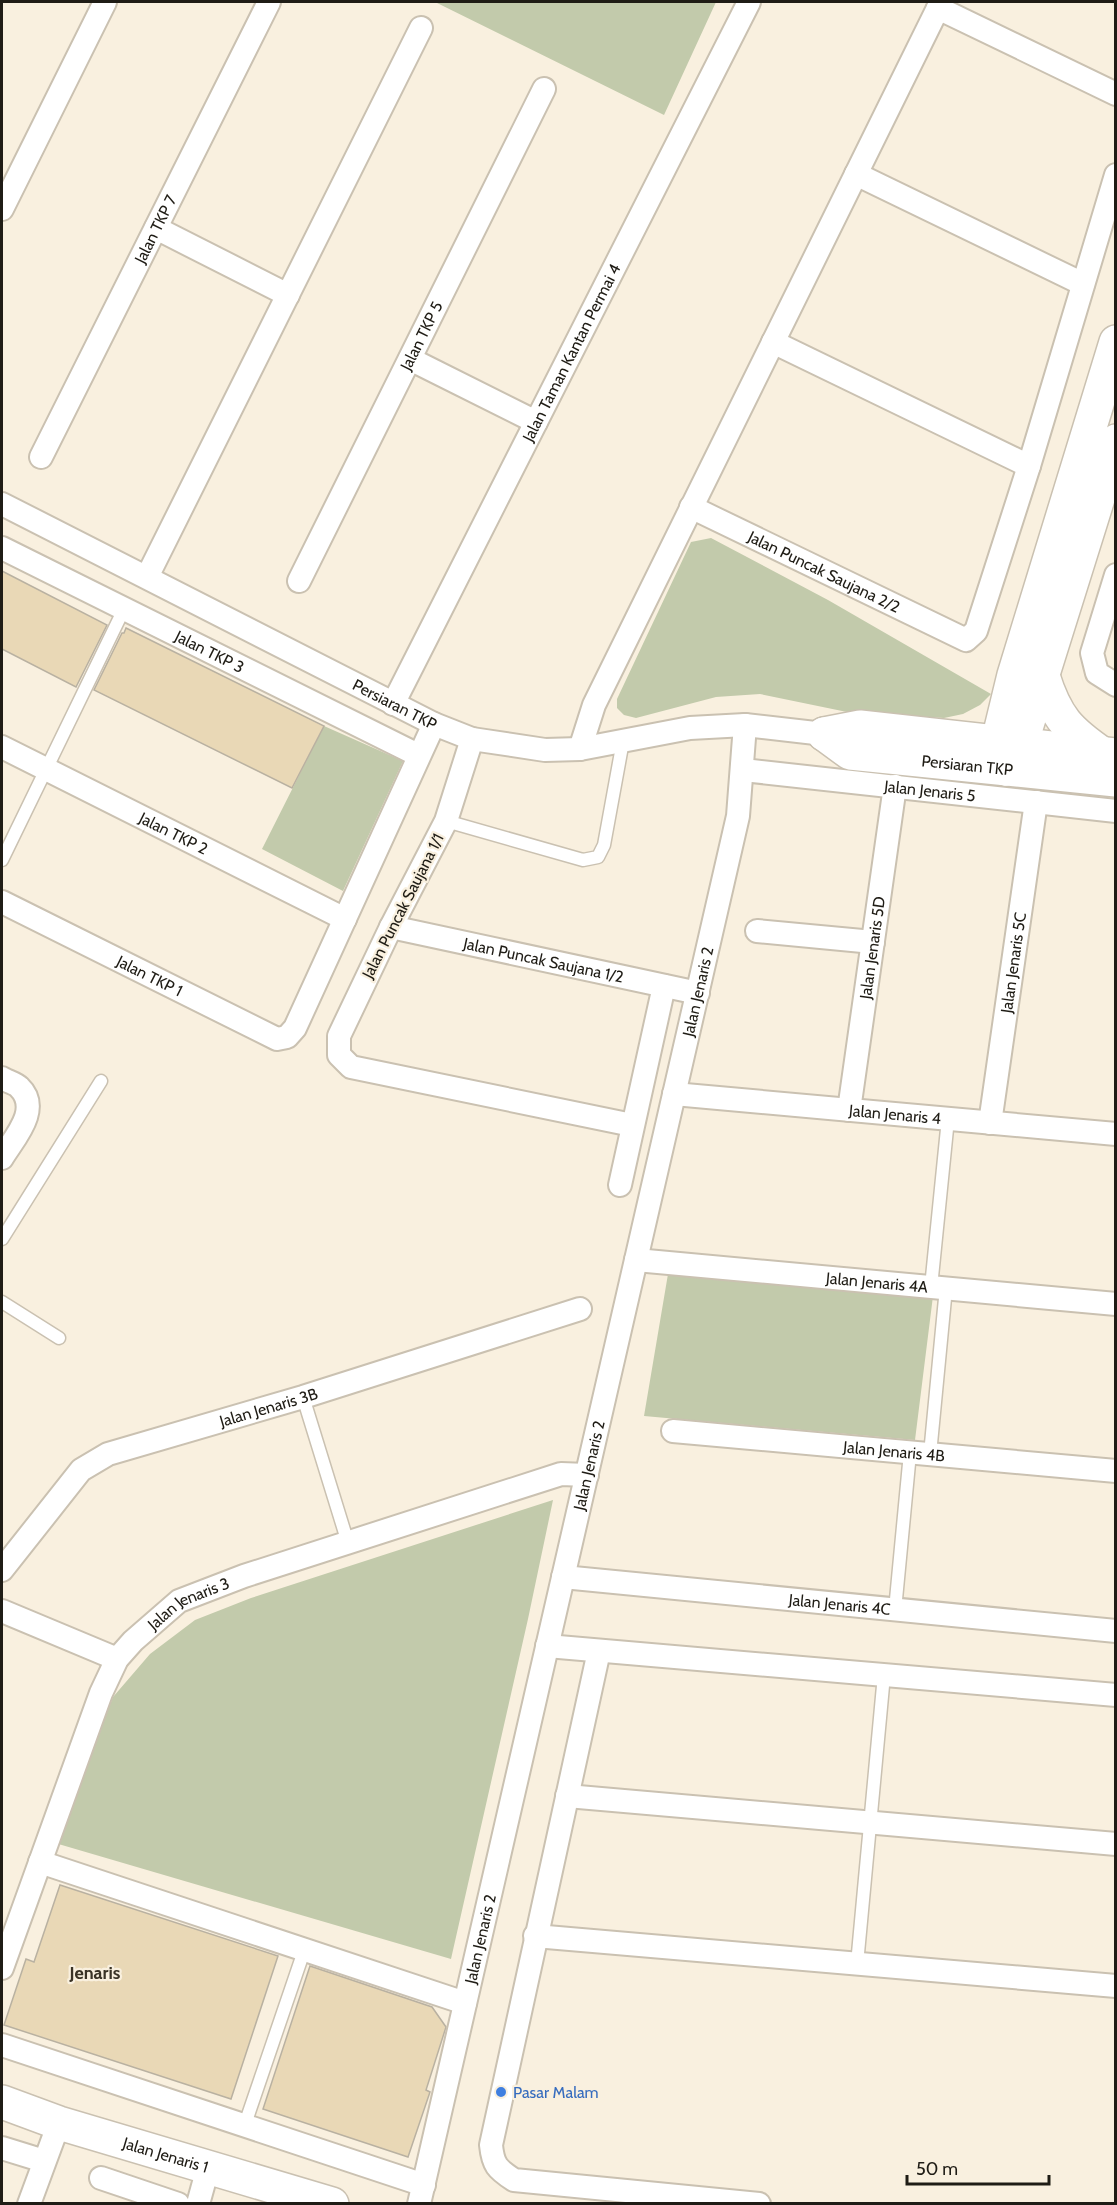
<svg xmlns="http://www.w3.org/2000/svg" width="1117" height="2205" viewBox="0 0 1117 2205" font-family="Cabin,sans-serif">
<style>
.green{fill:#c2caab}
.building{fill:#e9d8b6;stroke:#b9b1a1;stroke-width:1.5}
.lines{fill:none;stroke-linecap:round;stroke-linejoin:round}
.lane-casing{stroke:#cac1b1;stroke-width:15}
.street-casing{stroke:#cac1b1;stroke-width:26}
.secondary-casing{stroke:#cac1b1;stroke-width:36}
.lane{stroke:#fff;stroke-width:12}
.street{stroke:#fff;stroke-width:22}
.secondary{stroke:#fff;stroke-width:33}
.shop-dot{fill:#3f7fe0;stroke:#f9f0df;stroke-width:2}
.labels{text-anchor:middle;dominant-baseline:central;stroke-width:4.5;stroke-linejoin:round;paint-order:stroke}
.street-label{font-size:16px;fill:#1f1c15;stroke:#f9f0df}
.shop-label{font-size:16px;fill:#366cbe;stroke:#f9f0df;text-anchor:start}
.neighbourhood-label{font-size:18px;font-weight:bold;fill:#3a3326;stroke:#f9f0df}
</style>
<rect width="100%" height="100%" fill="#f9f0df"/>
<!-- green -->
<path class="green" d="M 435,2 L 716,2 L 664,115 Z
M 711,538 L 828,600 L 991,694 L 980,705 L 963,714 L 944,718 L 847,712 L 760,694 L 716,697 L 636,718 L 624,715 L 617,708 L 617,699 L 691,542 Z
M 324,726 L 403,761 L 343,891 L 262,849 Z
M 668,1274 L 933,1296 L 915,1440 L 644,1416 Z
M 553,1500 L 528,1619 L 451,1959 L 55,1843 L 113,1697 L 150,1654 L 195,1620 L 251,1598 Z"/>
<!-- building -->
<path class="building" d="M 2,571 L 107,625 L 76,687 L 2,649 Z
M 126,628 L 324,726 L 292,788 L 94,690 L 122,633 L 124,633 Z
M 60,1885 L 278,1956 L 231,2099 L 4,2025 L 26,1959 L 34,1962 Z
M 310,1966 L 432,2007 L 446,2027 L 426,2090 L 430,2092 L 408,2157 L 263,2109 Z"/>
<g class="lines">
<defs>
<path id="lane" d="M 446,821 L 583,860 L 598,857 L 604,845 L 623,741
M 2,860 L 124,609
M 2,1239 L 101,1081
M 931,1287 L 948,1119
M 2,1302 L 59,1338
M 303,1397 L 348,1543
M 930,1454 L 946,1288
M 895,1610 L 910,1453
M 857,1964 L 884,1675
M 244,2127 L 304,1951"/>
<g id="street">
<path d="M 938,8 L 1116,94"/>
<path d="M 856,174 L 1083,284"/>
<path d="M 2,209 L 105,2"/>
<path d="M 156,228 L 288,295"/>
<path d="M 773,342 L 1029,466"/>
<path d="M 410,359 L 536,422"/>
<path id="s1" d="M 41,457 L 269,2"/>
<path id="s2" d="M 2,504 L 434,724 L 472,739 L 545,750 L 580,749 L 690,728 L 745,725 L 824,734"/>
<path id="s3" d="M 691,507 L 966,640 L 976,631 L 1029,466 L 1116,175"/>
<path id="s4" d="M 2,548 L 418,755"/>
<path d="M 1116,575 L 1092,653 L 1097,673 L 1116,685"/>
<path d="M 147,577 L 421,28"/>
<path id="s5" d="M 299,581 L 544,89"/>
<path id="s6" d="M 393,704 L 749,2"/>
<path d="M 472,739 L 446,821 L 391,927 L 339,1036 L 339,1055 L 351,1067 L 632,1125"/>
<path id="s7" d="M 2,747 L 345,919"/>
<path d="M 580,749 L 594,705 L 941,2"/>
<path id="s8" d="M 743,770 L 1116,811"/>
<path id="s9" d="M 2,902 L 277,1039 L 287,1037 L 295,1028 L 434,724"/>
<path id="s10" d="M 391,927 L 698,993"/>
<path d="M 757,931 L 873,942"/>
<path d="M 2,1078 C 6,1081 15,1083 19,1087 C 42,1109 14,1138 2,1158"/>
<path id="s11" d="M 674,1094 L 1116,1134"/>
<path id="s12" d="M 849,1110 L 895,786"/>
<path id="s13" d="M 990,1123 L 1036,802"/>
<path d="M 620,1185 L 664,986"/>
<path id="s14" d="M 636,1260 L 1116,1304"/>
<path id="s15" d="M 673,1431 L 1116,1471"/>
<path id="s16" d="M 2,1570 L 81,1470 L 108,1454 L 303,1397 L 580,1309"/>
<path id="s17" d="M 563,1577 L 1116,1631"/>
<path d="M 2,1611 L 117,1659"/>
<path d="M 547,1646 L 1116,1695"/>
<path d="M 599,1651 L 491,2145 C 493,2165 497,2169 514,2180 L 759,2204"/>
<path d="M 567,1796 L 1116,1844"/>
<path d="M 40,1862 L 465,2003"/>
<path d="M 535,1936 L 1116,1986"/>
<path id="s18" d="M 2,1968 L 101,1693 L 117,1659 L 133,1641 L 179,1601 L 244,1576 L 561,1474 L 587,1475"/>
<path d="M 2,2045 L 424,2185"/>
<path d="M 2,2148 L 44,2161"/>
<path d="M 101,2178 L 178,2204"/>
<path d="M 29,2204 L 59,2123"/>
<path d="M 198,2204 L 208,2168"/>
<path id="s19" d="M 419,2204 L 738,816 L 745,725"/>
</g>
<g id="secondary">
<path d="M 1043,676 C 1056,718 1069,731 1104,755"/>
<path id="s20" d="M 824,734 L 850,753 L 1116,780"/>
<path d="M 824,734 L 860,727 L 1116,755"/>
<path d="M 1006,769 L 998,741 L 1014,675 L 1116,342"/>
<path d="M 1006,769 L 1021,744 L 1116,441"/>
<path id="s21" d="M 2,2102 L 59,2123 L 332,2204"/>
</g>
</defs>
<!-- lane casing -->
<use href="#lane" class="lane-casing"/>
<!-- street casing -->
<use href="#street" class="street-casing"/>
<!-- secondary casing -->
<use href="#secondary" class="secondary-casing"/>
<!-- lane -->
<use href="#lane" class="lane"/>
<!-- street -->
<use href="#street" class="street"/>
<!-- secondary -->
<use href="#secondary" class="secondary"/>
</g>
<!-- markers -->
<circle class="shop-dot" cx="501" cy="2092" r="6"/>
<g class="labels">
<!-- street labels -->
<g class="street-label">
<text stroke="none"><textPath href="#s1" startOffset="255">Jalan TKP 7</textPath></text>
<text stroke="none"><textPath href="#s5" startOffset="274">Jalan TKP 5</textPath></text>
<text stroke="none"><textPath href="#s6" startOffset="394">Jalan Taman Kantan Permai 4</textPath></text>
<text stroke="none"><textPath href="#s3" startOffset="148">Jalan Puncak Saujana 2/2</textPath></text>
<text stroke="none"><textPath href="#s4" startOffset="232">Jalan TKP 3</textPath></text>
<text stroke="none"><textPath href="#s2" startOffset="441">Persiaran TKP</textPath></text>
<text stroke="none"><textPath href="#s20" startOffset="150">Persiaran TKP</textPath></text>
<text stroke="none"><textPath href="#s8" startOffset="188">Jalan Jenaris 5</textPath></text>
<text stroke="none"><textPath href="#s7" startOffset="192">Jalan TKP 2</textPath></text>
<text transform="translate(403 906) rotate(-63)">Jalan Puncak Saujana 1/1</text>
<text stroke="none"><textPath href="#s12" startOffset="164">Jalan Jenaris 5D</textPath></text>
<text stroke="none"><textPath href="#s10" startOffset="156">Jalan Puncak Saujana 1/2</textPath></text>
<text stroke="none"><textPath href="#s13" startOffset="162">Jalan Jenaris 5C</textPath></text>
<text stroke="none"><textPath href="#s9" startOffset="165">Jalan TKP 1</textPath></text>
<text stroke="none"><textPath href="#s19" startOffset="1244">Jalan Jenaris 2</textPath></text>
<text stroke="none"><textPath href="#s11" startOffset="222">Jalan Jenaris 4</textPath></text>
<text stroke="none"><textPath href="#s14" startOffset="242">Jalan Jenaris 4A</textPath></text>
<text stroke="none"><textPath href="#s16" startOffset="326">Jalan Jenaris 3B</textPath></text>
<text stroke="none"><textPath href="#s15" startOffset="222">Jalan Jenaris 4B</textPath></text>
<text stroke="none"><textPath href="#s19" startOffset="758">Jalan Jenaris 2</textPath></text>
<text stroke="none"><textPath href="#s17" startOffset="278">Jalan Jenaris 4C</textPath></text>
<text stroke="none"><textPath href="#s18" startOffset="422">Jalan Jenaris 3</textPath></text>
<text stroke="none"><textPath href="#s19" startOffset="272">Jalan Jenaris 2</textPath></text>
<text stroke="none"><textPath href="#s21" startOffset="172">Jalan Jenaris 1</textPath></text>
</g>
<!-- shop labels -->
<g class="shop-label">
<text x="513" y="2092">Pasar Malam</text>
</g>
<!-- neighbourhood labels -->
<g class="neighbourhood-label">
<text x="95" y="1973">Jenaris</text>
</g>
</g>
<!-- border -->
<rect width="1117" height="2205" fill="none" stroke="#1f1c15" stroke-width="6"/>
<!-- scale -->
<path d="M907 2175v9h142v-9" fill="none" stroke="#1f1c15" stroke-width="3"/>
<text x="916" y="2175" font-size="18" fill="#1f1c15" stroke="#f9f0df" stroke-width="4.5" paint-order="stroke">50 m</text>
</svg>
